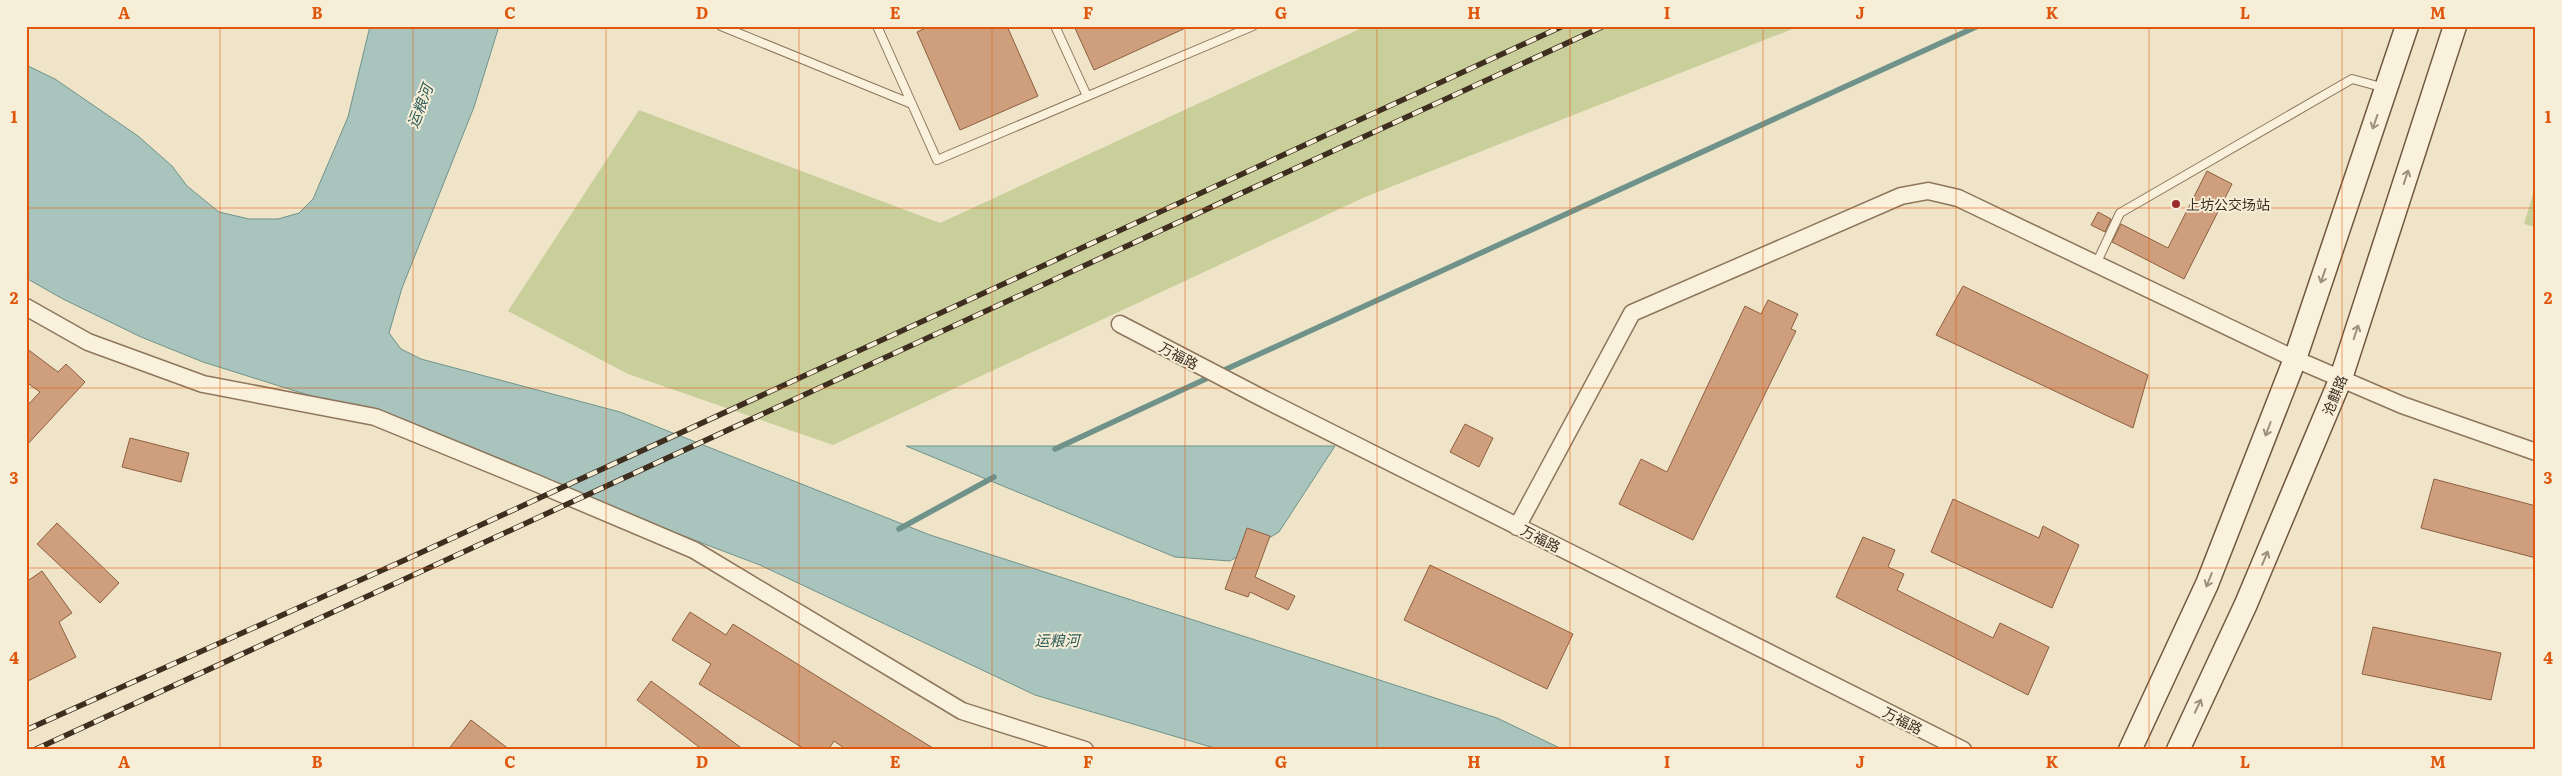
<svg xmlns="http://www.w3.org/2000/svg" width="2562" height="776" viewBox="0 0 2562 776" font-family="Literata,'Noto Sans SC',serif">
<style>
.green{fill:#c9cf9b}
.water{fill:#a9c4bc;stroke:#6f938a}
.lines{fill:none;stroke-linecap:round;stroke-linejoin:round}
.stream{stroke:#6f938a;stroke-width:5.5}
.building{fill:#cf9f7d;stroke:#8d5f41}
.lane-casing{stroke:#8d765c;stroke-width:10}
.street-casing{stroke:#8d765c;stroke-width:19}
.secondary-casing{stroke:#6f573f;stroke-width:25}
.lane{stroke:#faf1dc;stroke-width:8}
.street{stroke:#faf1dc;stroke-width:16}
.secondary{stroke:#faf1dc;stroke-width:22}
.rail-casing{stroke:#3d2e20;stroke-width:5.5}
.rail{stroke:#f7eed8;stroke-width:4;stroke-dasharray:11;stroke-linecap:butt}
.oneway{stroke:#9c907e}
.grid{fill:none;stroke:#df570d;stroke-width:1;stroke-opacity:0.55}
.poi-dot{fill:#9e2a2b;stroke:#f7eed8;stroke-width:2}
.labels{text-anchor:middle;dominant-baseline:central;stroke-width:4;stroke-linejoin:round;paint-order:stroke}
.poi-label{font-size:14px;fill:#3d2e20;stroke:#f7eed8;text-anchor:start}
.street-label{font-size:14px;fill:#3d2e20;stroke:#f7eed8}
.water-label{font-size:15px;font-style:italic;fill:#2f5d5a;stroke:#f7eed8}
.neatline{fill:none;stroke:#df570d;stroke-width:2}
.grid-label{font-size:16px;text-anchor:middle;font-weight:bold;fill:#df570d}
</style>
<rect width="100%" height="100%" fill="#f0e4c8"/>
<!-- green -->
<path class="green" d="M 1366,26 L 1800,26 L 1365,197 L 833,445 L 628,374 L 508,311 L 639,110 L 940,223 Z
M 2536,184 L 2536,227 L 2524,224 Z"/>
<!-- water -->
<path class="water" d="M 370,26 L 499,26 L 474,107 L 402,288 L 389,333 L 401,349 L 421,359 L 620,412 L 930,535 L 1497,718 L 1564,750 L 1221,750 L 1035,695 L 760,565 L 324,400 L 203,362 L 141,337 L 63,299 L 26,278 L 26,65 L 55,79 L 138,136 L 172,166 L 187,186 L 219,212 L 249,219 L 278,219 L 299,213 L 313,199 L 348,117 Z
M 906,446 L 1335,446 L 1279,532 L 1230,561 L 1175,557 Z"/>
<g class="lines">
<!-- stream -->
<path class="stream" d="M 1220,372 L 1978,26
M 1055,449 L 1212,376
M 899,529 L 994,477"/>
</g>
<!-- building -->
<path class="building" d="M 930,26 L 1007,26 L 1038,96 L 960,130 L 917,32 Z
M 1074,26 L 1190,26 L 1094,70 Z
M 2207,171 L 2232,184 L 2184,279 L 2112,242 L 2121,224 L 2168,248 Z
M 2098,212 L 2111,219 L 2105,232 L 2091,225 Z
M 1963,286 L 2148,375 L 2133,428 L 1936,335 Z
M 1768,300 L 1798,314 L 1791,329 L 1796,331 L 1693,540 L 1619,504 L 1641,459 L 1667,472 L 1745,306 L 1761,314 Z
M 26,348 L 58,372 L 66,364 L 85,382 L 26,446 L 26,407 L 40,392 L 26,382 Z
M 1465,424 L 1493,438 L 1479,467 L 1450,452 Z
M 130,438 L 189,453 L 181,482 L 122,467 Z
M 2434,479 L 2536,506 L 2536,558 L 2421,528 Z
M 1953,499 L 2039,538 L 2043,526 L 2079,545 L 2052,608 L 1931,552 Z
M 57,523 L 119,583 L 100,603 L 37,544 Z
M 1247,528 L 1270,536 L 1255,577 L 1295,596 L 1288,610 L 1250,592 L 1248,597 L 1225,589 Z
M 1863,537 L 1895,550 L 1888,567 L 1904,574 L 1897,590 L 1993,638 L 2000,623 L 2049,647 L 2028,695 L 1836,597 Z
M 1430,565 L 1573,634 L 1547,689 L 1404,620 Z
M 42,571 L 72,613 L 59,622 L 76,657 L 26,682 L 26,582 Z
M 690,612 L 726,635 L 733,624 L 936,750 L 847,750 L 834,741 L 828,750 L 806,750 L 699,684 L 711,664 L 672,640 Z
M 2373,627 L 2501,653 L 2491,700 L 2362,674 Z
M 651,681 L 692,711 L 744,750 L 703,750 L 637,700 Z
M 471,720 L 510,750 L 448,750 Z"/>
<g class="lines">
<defs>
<path id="lane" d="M 721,26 L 912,104
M 877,26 L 937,160 L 1253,26
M 1055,26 L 1087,96
M 2096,264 L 2120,213 L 2352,79 L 2385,88"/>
<path id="street" d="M 26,307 L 88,342 L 203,384 L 375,417 L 536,483 L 694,550 L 962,711 L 1085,750
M 1120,324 L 1264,399 L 1963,750
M 1517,527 L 1632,313 L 1901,196 L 1928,191 L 1958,198 L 2295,359 L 2402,405 L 2536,452"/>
<path id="secondary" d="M 2130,750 L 2207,584 L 2295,359 L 2407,26
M 2178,750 L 2246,604 L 2341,378 L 2455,26"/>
</defs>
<!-- lane casing -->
<use href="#lane" class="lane-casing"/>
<!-- street casing -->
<use href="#street" class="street-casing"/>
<!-- secondary casing -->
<use href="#secondary" class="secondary-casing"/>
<!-- lane -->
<use href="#lane" class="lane"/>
<!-- street -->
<use href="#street" class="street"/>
<!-- secondary -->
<use href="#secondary" class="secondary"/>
<defs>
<path id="rail" d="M 26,730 L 407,559 L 1563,26
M 34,750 L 1604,26"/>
</defs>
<!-- rail casing -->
<use href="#rail" class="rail-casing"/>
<!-- rail -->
<use href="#rail" class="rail"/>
</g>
<!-- one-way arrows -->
<defs><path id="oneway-shaft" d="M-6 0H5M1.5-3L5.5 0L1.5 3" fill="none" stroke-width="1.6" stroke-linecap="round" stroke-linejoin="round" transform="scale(1.25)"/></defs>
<g class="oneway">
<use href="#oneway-shaft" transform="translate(2375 122) rotate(109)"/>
<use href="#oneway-shaft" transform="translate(2406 177) rotate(-72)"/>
<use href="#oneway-shaft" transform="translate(2323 276) rotate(109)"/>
<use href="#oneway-shaft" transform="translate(2356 332) rotate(-72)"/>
<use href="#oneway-shaft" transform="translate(2268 429) rotate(111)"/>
<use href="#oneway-shaft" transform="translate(2265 558) rotate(-67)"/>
<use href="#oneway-shaft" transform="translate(2209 580) rotate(112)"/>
<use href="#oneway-shaft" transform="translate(2198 706) rotate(-65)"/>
</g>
<!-- grid -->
<path class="grid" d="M 220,26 L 220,750M 413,26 L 413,750M 606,26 L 606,750M 799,26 L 799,750M 992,26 L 992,750M 1185,26 L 1185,750M 1377,26 L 1377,750M 1570,26 L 1570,750M 1763,26 L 1763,750M 1956,26 L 1956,750M 2149,26 L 2149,750M 2342,26 L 2342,750M 26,208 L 2536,208M 26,388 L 2536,388M 26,568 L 2536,568"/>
<!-- markers -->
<circle class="poi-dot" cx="2176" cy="204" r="5"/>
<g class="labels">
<!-- poi labels -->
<g class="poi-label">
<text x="2186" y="204">上坊公交场站</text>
</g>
<!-- street labels -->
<g class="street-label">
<text transform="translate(1179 355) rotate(28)">万福路</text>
<text transform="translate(2334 395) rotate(-68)">沧麒路</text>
<text transform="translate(1541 538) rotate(27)">万福路</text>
<text transform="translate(1903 720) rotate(27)">万福路</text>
</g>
<!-- water labels -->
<g class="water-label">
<text transform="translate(419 106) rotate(-69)">运粮河</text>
<text x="1057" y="639">运粮河</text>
</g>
</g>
<!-- border -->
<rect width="2562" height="776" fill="none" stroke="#f7eed8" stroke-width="55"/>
<rect x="28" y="28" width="2506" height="720" class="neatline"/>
<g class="grid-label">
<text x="124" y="19">A</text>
<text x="317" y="19">B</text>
<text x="510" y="19">C</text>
<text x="702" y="19">D</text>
<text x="895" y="19">E</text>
<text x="1088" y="19">F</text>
<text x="1281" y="19">G</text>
<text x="1474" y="19">H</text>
<text x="1667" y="19">I</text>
<text x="1860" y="19">J</text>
<text x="2052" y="19">K</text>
<text x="2245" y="19">L</text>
<text x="2438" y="19">M</text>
<text x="14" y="123">1</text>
<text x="2548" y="123">1</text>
<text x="14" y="304">2</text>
<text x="2548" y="304">2</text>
<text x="14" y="484">3</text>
<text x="2548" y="484">3</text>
<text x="14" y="664">4</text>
<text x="2548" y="664">4</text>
<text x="124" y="768">A</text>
<text x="317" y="768">B</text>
<text x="510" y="768">C</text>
<text x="702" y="768">D</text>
<text x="895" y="768">E</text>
<text x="1088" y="768">F</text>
<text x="1281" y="768">G</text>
<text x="1474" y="768">H</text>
<text x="1667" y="768">I</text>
<text x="1860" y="768">J</text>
<text x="2052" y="768">K</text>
<text x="2245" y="768">L</text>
<text x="2438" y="768">M</text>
</g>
</svg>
